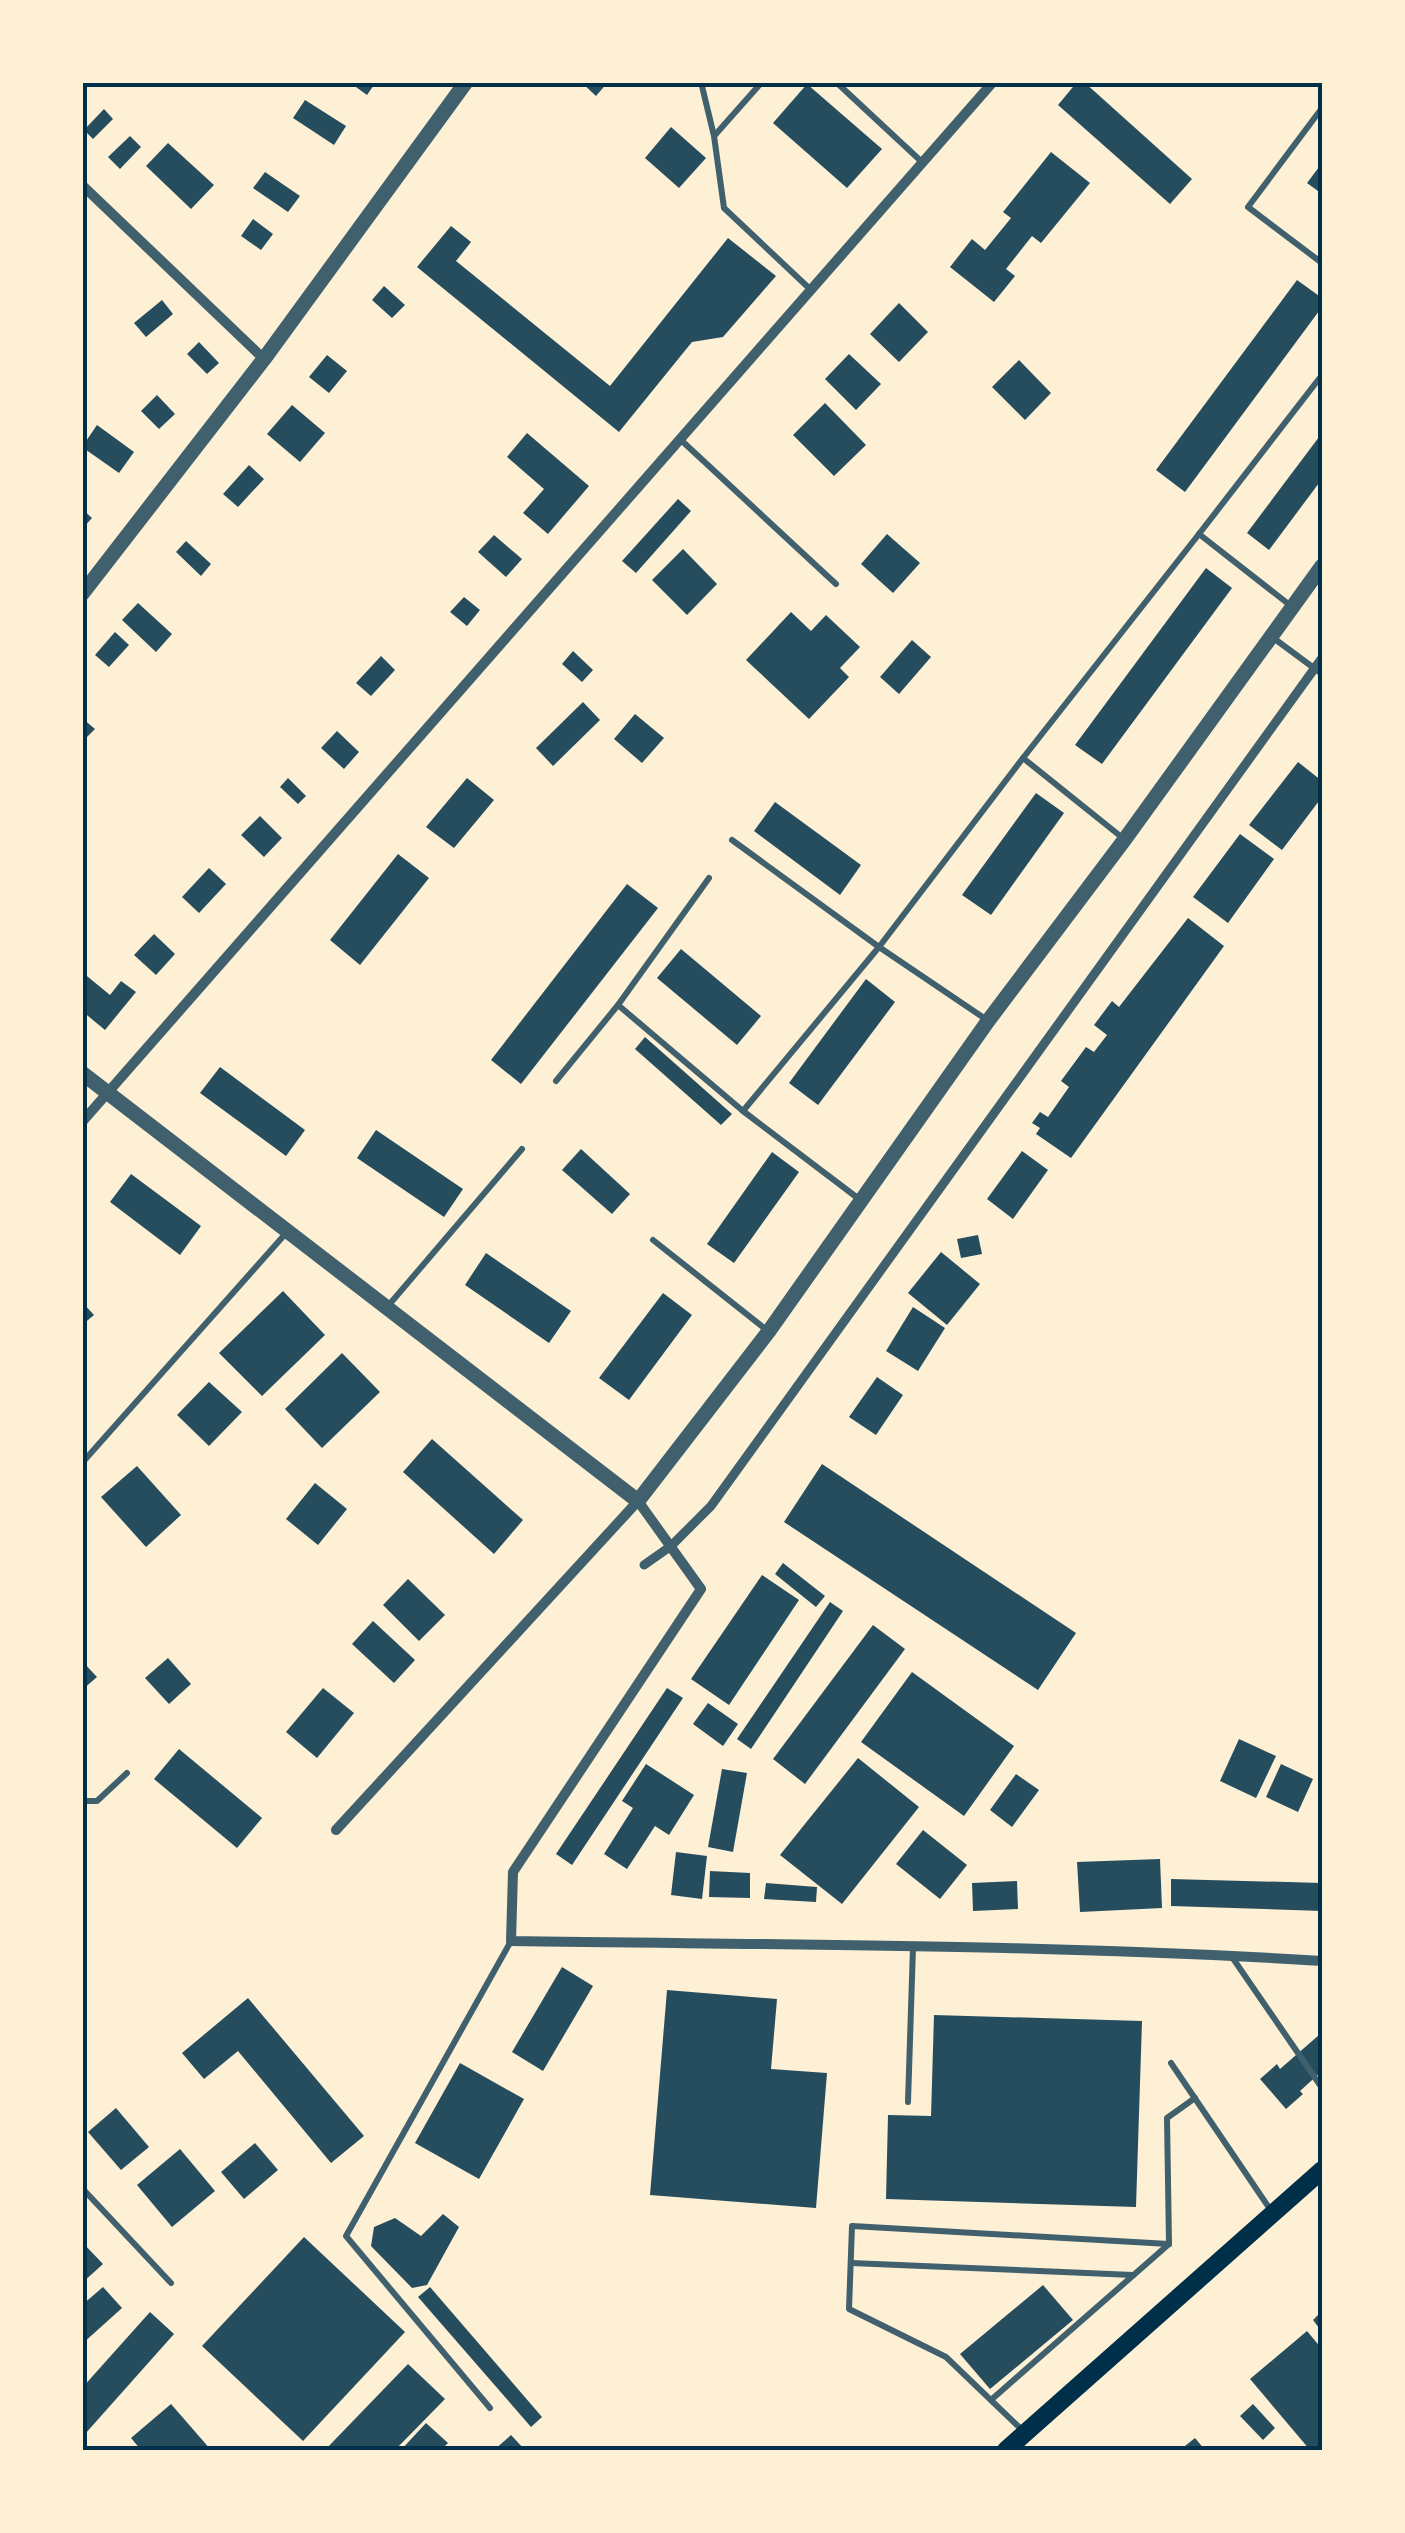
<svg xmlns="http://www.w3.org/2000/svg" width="1405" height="2533" viewBox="0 0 1405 2533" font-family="Barlow,sans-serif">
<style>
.building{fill:#264d5e}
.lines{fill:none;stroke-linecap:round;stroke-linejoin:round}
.service{stroke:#3f606c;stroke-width:6}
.pedestrian{stroke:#3f606c;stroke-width:9}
.minor{stroke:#3f606c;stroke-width:10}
.tertiary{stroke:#3f606c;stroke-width:15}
.secondary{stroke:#003049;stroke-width:18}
.neatline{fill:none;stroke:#003049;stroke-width:4}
</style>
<rect width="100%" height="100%" fill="#fdf0d5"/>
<g class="building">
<polygon points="349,82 376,82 367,95"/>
<polygon points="581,82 608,82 596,96"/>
<polygon points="1077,82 1084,82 1192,179 1170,204 1058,105"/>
<polygon points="807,84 882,149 847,188 773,123"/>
<polygon points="305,100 346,126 334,145 293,118"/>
<polygon points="104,109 113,119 93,139 84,130"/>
<polygon points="671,127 706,158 679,188 645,158"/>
<polygon points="130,136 141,147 120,169 108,157"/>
<polygon points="168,143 214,185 191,209 146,166"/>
<polygon points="1051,152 1090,183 1041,243 1032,236 1006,269 1015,276 994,302 950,267 972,239 985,250 1011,218 1003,212"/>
<polygon points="1322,163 1322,194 1307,183"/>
<polygon points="265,172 300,196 288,212 253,188"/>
<polygon points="253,219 273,234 261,250 241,236"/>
<polygon points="451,226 471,242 456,261 610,386 728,238 776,276 723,337 692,342 619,432 417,267"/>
<polygon points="1297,280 1322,298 1322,307 1185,492 1156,470"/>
<polygon points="384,286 405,305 392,318 372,300"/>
<polygon points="162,300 173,314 146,337 134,323"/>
<polygon points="899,303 928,332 899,362 870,334"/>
<polygon points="199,342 219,363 207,374 187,354"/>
<polygon points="849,354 881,384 856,410 825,379"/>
<polygon points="327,355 347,371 329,393 309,377"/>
<polygon points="1019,360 1051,393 1025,420 992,387"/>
<polygon points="157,395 175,414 159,429 141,411"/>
<polygon points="825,403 866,445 834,476 793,435"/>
<polygon points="292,405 325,433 300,462 267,434"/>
<polygon points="97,425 134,452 119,473 82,447"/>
<polygon points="527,433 589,486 548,534 523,513 544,489 507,457"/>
<polygon points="1322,433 1322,479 1269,550 1247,533"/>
<polygon points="249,465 264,479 238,507 223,494"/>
<polygon points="678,499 691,511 636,573 622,561"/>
<polygon points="82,509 92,518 82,529"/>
<polygon points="887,534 920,563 893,593 861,564"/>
<polygon points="494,535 522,559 506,577 478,552"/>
<polygon points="186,541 211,564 201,576 176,552"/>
<polygon points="683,549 717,584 687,615 652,580"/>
<polygon points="1206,568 1232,588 1102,764 1075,745"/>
<polygon points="464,597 480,610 467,626 450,612"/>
<polygon points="138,603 172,634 156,652 122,620"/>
<polygon points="791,612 811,631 826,615 860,647 840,668 849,677 809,719 746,660"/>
<polygon points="115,632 129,645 109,667 95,655"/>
<polygon points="912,640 931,657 899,694 880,677"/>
<polygon points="573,651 593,670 582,682 562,664"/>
<polygon points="381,656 395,670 371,696 356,683"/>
<polygon points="583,702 600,720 553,766 536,748"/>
<polygon points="635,714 664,738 642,763 614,739"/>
<polygon points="82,718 95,729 82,742"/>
<polygon points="337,731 359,752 344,769 321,748"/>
<polygon points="1298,762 1322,781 1322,797 1282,850 1249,825"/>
<polygon points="288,778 306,796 298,804 280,787"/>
<polygon points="467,778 494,800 454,848 426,827"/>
<polygon points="1036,793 1064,813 991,915 962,895"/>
<polygon points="775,802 861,865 840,895 754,831"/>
<polygon points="260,816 282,838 264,857 241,835"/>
<polygon points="1240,834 1274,859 1228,923 1193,897"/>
<polygon points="398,854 429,878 360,965 330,940"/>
<polygon points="209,868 226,884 199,913 182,897"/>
<polygon points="627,884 658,908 521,1084 491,1060"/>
<polygon points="1188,918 1224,946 1071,1158 1036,1134 1040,1128 1032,1123 1040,1112 1048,1117 1069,1087 1061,1081 1086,1047 1094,1052 1107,1035 1094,1025 1112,1001 1119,1007"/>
<polygon points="154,934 175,954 156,975 134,955"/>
<polygon points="681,949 761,1016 737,1045 657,978"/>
<polygon points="82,972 110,995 121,981 136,992 105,1030 82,1011"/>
<polygon points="866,979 895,1002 818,1105 789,1083"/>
<polygon points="645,1037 732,1114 721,1125 635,1049"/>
<polygon points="220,1067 305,1130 286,1156 200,1093"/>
<polygon points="376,1130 463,1189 444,1217 357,1158"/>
<polygon points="581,1149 630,1194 612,1214 562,1170"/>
<polygon points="1022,1151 1048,1170 1013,1219 987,1199"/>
<polygon points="772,1152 799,1172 734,1263 707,1244"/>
<polygon points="131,1174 201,1226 180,1255 110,1202"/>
<polygon points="978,1235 982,1254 961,1258 957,1239"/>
<polygon points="941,1252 980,1284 947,1325 908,1293"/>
<polygon points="486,1253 571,1311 549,1343 465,1285"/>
<polygon points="283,1291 325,1335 262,1396 219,1353"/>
<polygon points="663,1293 692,1315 629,1400 599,1378"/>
<polygon points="82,1302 94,1315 82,1325"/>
<polygon points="913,1307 945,1328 918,1371 886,1351"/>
<polygon points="342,1353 380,1392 322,1448 285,1409"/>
<polygon points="877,1377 903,1395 876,1435 849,1417"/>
<polygon points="209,1382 242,1412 209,1446 177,1415"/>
<polygon points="432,1439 523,1520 494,1554 403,1472"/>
<polygon points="822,1464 1076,1633 1038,1690 784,1522"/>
<polygon points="137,1466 181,1515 146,1547 101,1497"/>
<polygon points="315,1483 347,1509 318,1545 286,1519"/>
<polygon points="783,1563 825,1596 816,1607 775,1574"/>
<polygon points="762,1575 799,1600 729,1705 691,1679"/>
<polygon points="408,1579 445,1615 419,1641 383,1605"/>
<polygon points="830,1602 843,1611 751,1749 737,1739"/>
<polygon points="373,1621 415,1660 394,1683 352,1644"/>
<polygon points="873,1625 905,1649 805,1784 773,1759"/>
<polygon points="168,1658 191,1684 169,1704 145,1678"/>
<polygon points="82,1661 97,1677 82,1690"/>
<polygon points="912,1672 1014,1746 964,1816 861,1742"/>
<polygon points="323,1688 354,1713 317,1758 286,1732"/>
<polygon points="667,1688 683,1698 572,1865 556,1854"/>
<polygon points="708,1703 738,1724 723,1746 693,1724"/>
<polygon points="1239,1739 1276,1756 1256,1798 1220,1781"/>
<polygon points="179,1749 262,1818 237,1848 154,1779"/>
<polygon points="858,1758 919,1807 842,1904 780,1855"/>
<polygon points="646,1764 694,1795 669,1835 655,1826 627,1869 604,1854 633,1808 622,1801"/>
<polygon points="1281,1764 1313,1779 1298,1812 1266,1797"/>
<polygon points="722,1769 747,1773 733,1852 708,1847"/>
<polygon points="1016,1774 1039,1790 1012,1827 990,1810"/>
<polygon points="923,1830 967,1865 940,1899 896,1864"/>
<polygon points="676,1852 707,1856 702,1899 671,1895"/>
<polygon points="1160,1859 1162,1908 1080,1912 1077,1862"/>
<polygon points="710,1871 750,1873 750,1898 709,1897"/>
<polygon points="1171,1879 1322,1883 1322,1911 1171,1906"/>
<polygon points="1017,1881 1018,1909 973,1911 972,1883"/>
<polygon points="766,1883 817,1887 816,1902 764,1899"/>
<polygon points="562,1967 593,1986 543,2071 512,2052"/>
<polygon points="667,1990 777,1999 771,2069 827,2073 816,2208 650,2195"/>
<polygon points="248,1998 364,2136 331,2163 238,2051 204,2079 182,2053"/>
<polygon points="934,2015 1142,2021 1136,2207 886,2199 888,2115 931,2116"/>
<polygon points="1319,2035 1322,2039 1322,2071 1300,2091 1303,2094 1286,2109 1260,2079 1277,2064 1280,2069"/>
<polygon points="460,2063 524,2099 479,2179 415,2143"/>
<polygon points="116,2108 149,2147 121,2170 88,2132"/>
<polygon points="255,2143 278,2170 244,2199 221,2172"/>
<polygon points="180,2149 215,2191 172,2227 137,2185"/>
<polygon points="443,2214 459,2227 427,2285 412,2288 371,2246 374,2227 395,2218 421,2236"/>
<polygon points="304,2237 405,2332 303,2441 202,2346"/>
<polygon points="82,2242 103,2264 82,2283"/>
<polygon points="1043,2285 1073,2320 990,2389 960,2354"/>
<polygon points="103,2287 122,2308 82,2344 82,2305"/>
<polygon points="430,2287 542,2417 531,2427 418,2297"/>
<polygon points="1322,2311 1322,2332 1313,2320"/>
<polygon points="150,2312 174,2334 85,2434 82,2388"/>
<polygon points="1307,2331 1322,2349 1322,2450 1310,2450 1250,2379"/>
<polygon points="408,2364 445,2399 395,2450 325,2450"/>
<polygon points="171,2404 211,2450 141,2450 131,2438"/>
<polygon points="1253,2404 1275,2428 1263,2440 1240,2416"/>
<polygon points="426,2423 448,2443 441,2450 401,2450"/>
<polygon points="511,2435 525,2450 494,2450"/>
<polygon points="1195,2438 1205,2450 1180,2450"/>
</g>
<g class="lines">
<g class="service">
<polyline points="701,82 714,136 724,208 811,290"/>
<polyline points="836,82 923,163"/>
<polyline points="1322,108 1248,207 1322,263"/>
<polyline points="715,135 762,82"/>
<polyline points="682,441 836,584"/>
<polyline points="1199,534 1322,375"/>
<polyline points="1272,637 1322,674"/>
<polyline points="1124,839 1023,758 1199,534 1291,606"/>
<polyline points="732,840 879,947 987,1020"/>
<polyline points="709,878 618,1005 743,1111"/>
<polyline points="556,1081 618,1005"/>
<polyline points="859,1199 743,1111 879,947 1023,758"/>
<polyline points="653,1240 768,1331"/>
<polyline points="388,1306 522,1149"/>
<polyline points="82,1463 287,1232"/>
<polyline points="82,1801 97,1801 127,1773"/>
<polyline points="1232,1957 1322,2088"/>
<polyline points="1171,2063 1272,2212"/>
<polyline points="908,2102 913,1947"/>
<polyline points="82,2188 171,2283"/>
<polyline points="851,2263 1133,2275"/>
<polyline points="991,2400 1169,2244 1167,2118 1195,2098"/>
<polyline points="490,2408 346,2236 511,1941"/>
<polyline points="1022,2430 946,2357 849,2309 852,2226 1169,2244"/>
</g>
<polyline class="pedestrian" points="644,1565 671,1546 711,1506 1322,658"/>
<g class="minor">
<polyline points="82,185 264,359"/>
<polyline points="82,1122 993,82"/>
<path d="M336,1830L638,1501L701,1589L513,1872L511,1941C781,1945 1053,1944 1322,1961"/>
</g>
<g class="tertiary">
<polyline points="82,594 264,359 466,82"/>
<polyline points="82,1073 638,1501 769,1331 988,1021 1125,839 1322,566"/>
</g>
<polyline class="secondary" points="1006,2450 1322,2170"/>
</g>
<rect width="1405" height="2533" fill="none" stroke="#fdf0d5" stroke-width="170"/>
<rect x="85" y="85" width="1235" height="2363" class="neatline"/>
</svg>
